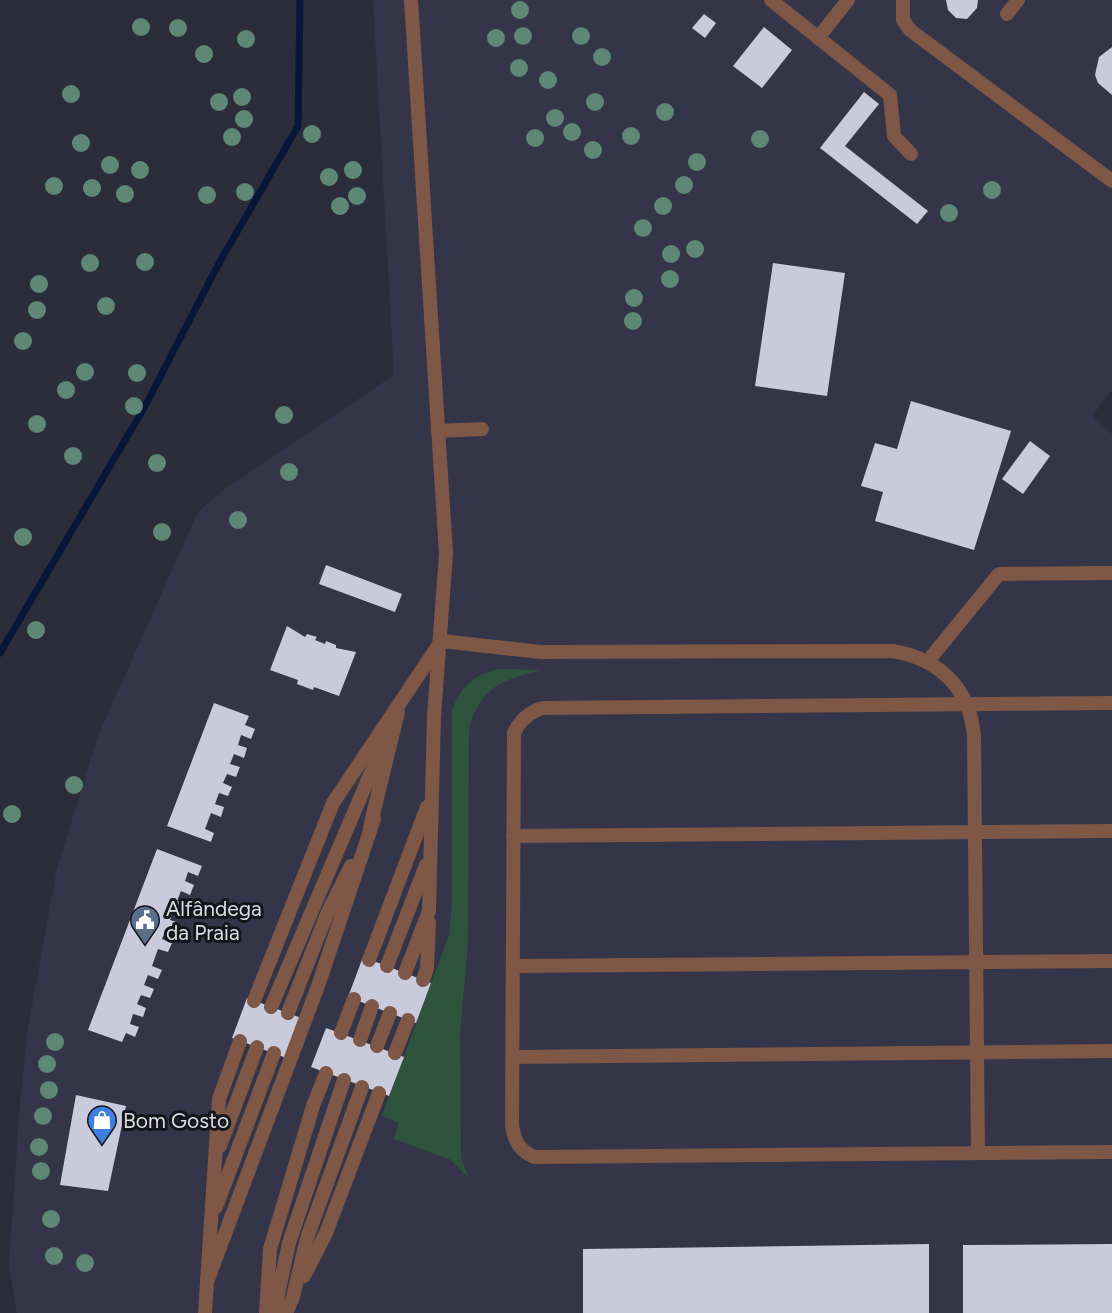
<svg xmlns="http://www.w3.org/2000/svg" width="1112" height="1313" viewBox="0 0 1112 1313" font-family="Figtree,sans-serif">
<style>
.built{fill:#343548}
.green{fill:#2e543e}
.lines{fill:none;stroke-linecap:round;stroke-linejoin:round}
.stream{stroke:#071739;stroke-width:7}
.building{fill:#c9cadb}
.service{stroke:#7e5747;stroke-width:14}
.tree{fill:#5e8875}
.labels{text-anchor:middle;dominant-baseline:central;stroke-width:6;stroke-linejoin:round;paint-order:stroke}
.poi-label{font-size:21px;fill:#dbdce4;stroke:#15161b;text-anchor:start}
</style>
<rect width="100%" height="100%" fill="#2c2d3a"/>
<polygon class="built" points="373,0 1112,0 1112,390 1092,416 1112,434 1112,1313 17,1313 9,1265 20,1102 28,1028 57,868 98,736 198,512 219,493 394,375"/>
<path class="green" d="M499,669L542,670C503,679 478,688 469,731L468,943L460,1034L461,1157L468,1177L451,1160L394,1139L399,1123L382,1116L449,935L452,902V711C460,687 475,674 499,669Z"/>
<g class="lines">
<polyline class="stream" points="0,653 144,408 218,265 298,126 300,0"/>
</g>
<g class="building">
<polygon points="946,0 978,0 977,8 967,19 956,18 948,10"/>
<polygon points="704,14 716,23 705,38 692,28"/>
<polygon points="764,27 792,50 762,88 733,66"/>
<polygon points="1112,47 1112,95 1098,83 1095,75 1099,57"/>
<polygon points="864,92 879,104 845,146 928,211 917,224 820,148"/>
<polygon points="773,263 845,273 827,396 755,386"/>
<polygon points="911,401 1011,431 974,550 875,521 883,492 861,486 875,443 897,449"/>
<polygon points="1030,441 1050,456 1023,494 1002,479"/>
<polygon points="326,565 402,594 395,612 319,584"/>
<polygon points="287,626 305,637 307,634 317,637 315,640 325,644 326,641 336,645 336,648 356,652 339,696 314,687 313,690 297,684 298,680 270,670"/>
<polygon points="214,703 249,716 245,725 255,729 251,739 241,735 238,745 247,748 244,758 234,754 230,764 240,767 236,777 227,774 223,783 232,787 228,796 219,793 215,804 224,807 221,817 211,813 205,829 214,833 211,842 167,826"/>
<polygon points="157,849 202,866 198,876 188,872 185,881 194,885 190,895 181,891 177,901 186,904 183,914 173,910 170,920 179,923 175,933 166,930 162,939 172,943 168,952 158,949 152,966 162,970 158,979 148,975 144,985 154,989 150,998 141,995 137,1004 146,1008 143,1017 133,1014 130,1024 139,1027 135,1037 126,1033 122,1042 88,1030"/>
<polygon points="363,957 431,983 416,1023 348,997"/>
<polygon points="247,998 304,1019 289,1059 232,1038"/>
<polygon points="326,1028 404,1057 389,1096 311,1067"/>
<polygon points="76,1095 126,1106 108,1191 60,1185"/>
<polygon points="929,1244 929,1313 583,1313 583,1249"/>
<polygon points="1112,1244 1112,1313 963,1313 963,1245"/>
</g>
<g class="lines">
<g class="service">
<polyline points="771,0 890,95 894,136 911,154"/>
<polyline points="903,0 903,20 910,30 1112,181"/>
<polyline points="1007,14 1018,0"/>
<polyline points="818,38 848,0"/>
<polyline points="438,431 482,429"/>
<path d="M441,641L541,652L893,651C939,659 970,688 974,736L978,1153"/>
<polyline points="928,661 999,574 1112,573"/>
<path d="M1112,703L543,708C529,712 520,720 514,733L512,1126C515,1142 519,1150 534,1157L1112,1152"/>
<polyline points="370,827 398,712"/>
<polyline points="513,836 1112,831"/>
<polyline points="369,960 427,807"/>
<polyline points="387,966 426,865"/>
<polyline points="513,966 1112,961"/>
<polyline points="405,973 429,911 434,716 446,554 411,0"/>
<polyline points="423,980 427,968 429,923"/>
<polyline points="254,1001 333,803 440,643"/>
<polyline points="271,1007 387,735"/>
<polyline points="288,1013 327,914 351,866"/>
<polyline points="341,1033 354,999"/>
<polyline points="360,1040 372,1006"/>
<polyline points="377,1046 390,1013"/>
<polyline points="395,1053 408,1020"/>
<polyline points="513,1057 1112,1051"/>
<polyline points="220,1146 257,1047"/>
<polyline points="216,1207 274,1053"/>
<polyline points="304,1276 326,1233 379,1093"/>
<polyline points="207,1282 318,986 374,819"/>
<polyline points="205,1313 219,1099 240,1041"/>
<polyline points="266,1313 270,1249 313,1106 326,1073"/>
<polyline points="274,1313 289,1243 344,1080"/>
<polyline points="286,1313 293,1297 307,1238 362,1087"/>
</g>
</g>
<g class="tree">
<circle cx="520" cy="10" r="9"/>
<circle cx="141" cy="27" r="9"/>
<circle cx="178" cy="28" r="9"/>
<circle cx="523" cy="36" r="9"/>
<circle cx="581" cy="36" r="9"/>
<circle cx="496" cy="38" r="9"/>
<circle cx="246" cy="39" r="9"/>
<circle cx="204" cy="54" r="9"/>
<circle cx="602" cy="57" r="9"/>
<circle cx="519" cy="68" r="9"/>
<circle cx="548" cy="80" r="9"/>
<circle cx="71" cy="94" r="9"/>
<circle cx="242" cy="97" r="9"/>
<circle cx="219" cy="102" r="9"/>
<circle cx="595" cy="102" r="9"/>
<circle cx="665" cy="112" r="9"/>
<circle cx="555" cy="118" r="9"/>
<circle cx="244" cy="119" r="9"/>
<circle cx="572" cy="132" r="9"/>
<circle cx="312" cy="134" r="9"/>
<circle cx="631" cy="136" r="9"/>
<circle cx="232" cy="137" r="9"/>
<circle cx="535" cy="138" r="9"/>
<circle cx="760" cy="139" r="9"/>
<circle cx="81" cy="143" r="9"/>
<circle cx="593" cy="150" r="9"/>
<circle cx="697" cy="162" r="9"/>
<circle cx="110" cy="165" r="9"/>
<circle cx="140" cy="170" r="9"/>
<circle cx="353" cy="170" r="9"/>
<circle cx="329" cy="177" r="9"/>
<circle cx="684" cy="185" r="9"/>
<circle cx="54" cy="186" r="9"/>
<circle cx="92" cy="188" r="9"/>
<circle cx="992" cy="190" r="9"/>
<circle cx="245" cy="192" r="9"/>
<circle cx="125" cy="194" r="9"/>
<circle cx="207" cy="195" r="9"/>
<circle cx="357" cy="196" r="9"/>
<circle cx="340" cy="206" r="9"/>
<circle cx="663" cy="206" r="9"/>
<circle cx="949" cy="213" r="9"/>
<circle cx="643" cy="228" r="9"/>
<circle cx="695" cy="249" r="9"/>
<circle cx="671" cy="254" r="9"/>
<circle cx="145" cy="262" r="9"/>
<circle cx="90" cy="263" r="9"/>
<circle cx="670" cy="279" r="9"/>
<circle cx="39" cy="284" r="9"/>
<circle cx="634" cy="298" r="9"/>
<circle cx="106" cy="306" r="9"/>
<circle cx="37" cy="310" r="9"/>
<circle cx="633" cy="321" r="9"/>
<circle cx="23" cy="341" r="9"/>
<circle cx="85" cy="372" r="9"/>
<circle cx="137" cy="373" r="9"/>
<circle cx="66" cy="390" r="9"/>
<circle cx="134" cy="406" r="9"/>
<circle cx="284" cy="415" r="9"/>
<circle cx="37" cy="424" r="9"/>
<circle cx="73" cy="456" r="9"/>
<circle cx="157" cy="463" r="9"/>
<circle cx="289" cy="472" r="9"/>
<circle cx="238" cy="520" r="9"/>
<circle cx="162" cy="532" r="9"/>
<circle cx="23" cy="537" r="9"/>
<circle cx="36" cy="630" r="9"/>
<circle cx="74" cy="785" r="9"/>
<circle cx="12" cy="814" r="9"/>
<circle cx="55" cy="1042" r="9"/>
<circle cx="47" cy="1064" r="9"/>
<circle cx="49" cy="1090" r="9"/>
<circle cx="43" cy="1116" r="9"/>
<circle cx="39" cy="1147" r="9"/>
<circle cx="41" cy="1171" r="9"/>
<circle cx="51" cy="1219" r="9"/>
<circle cx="54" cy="1256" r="9"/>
<circle cx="85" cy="1263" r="9"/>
</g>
<defs>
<g id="civic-pin" transform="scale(1.5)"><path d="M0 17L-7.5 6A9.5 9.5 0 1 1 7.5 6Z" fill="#5c6f8a" stroke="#15161b"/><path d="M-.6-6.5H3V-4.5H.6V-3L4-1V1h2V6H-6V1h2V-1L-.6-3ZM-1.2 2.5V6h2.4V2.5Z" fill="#fff"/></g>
<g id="shop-pin" transform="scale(1.5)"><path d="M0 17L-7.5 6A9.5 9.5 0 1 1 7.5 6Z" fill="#3f7fe0" stroke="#15161b"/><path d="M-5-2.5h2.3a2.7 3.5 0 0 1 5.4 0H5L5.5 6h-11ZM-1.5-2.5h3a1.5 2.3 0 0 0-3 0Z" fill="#fff"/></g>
</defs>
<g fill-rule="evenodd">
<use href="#civic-pin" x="145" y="920"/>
<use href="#shop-pin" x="102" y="1120"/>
</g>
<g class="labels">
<g class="poi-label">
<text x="166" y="908">Alfândega<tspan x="166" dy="24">da Praia</tspan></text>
<text x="123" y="1120">Bom Gosto</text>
</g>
</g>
</svg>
